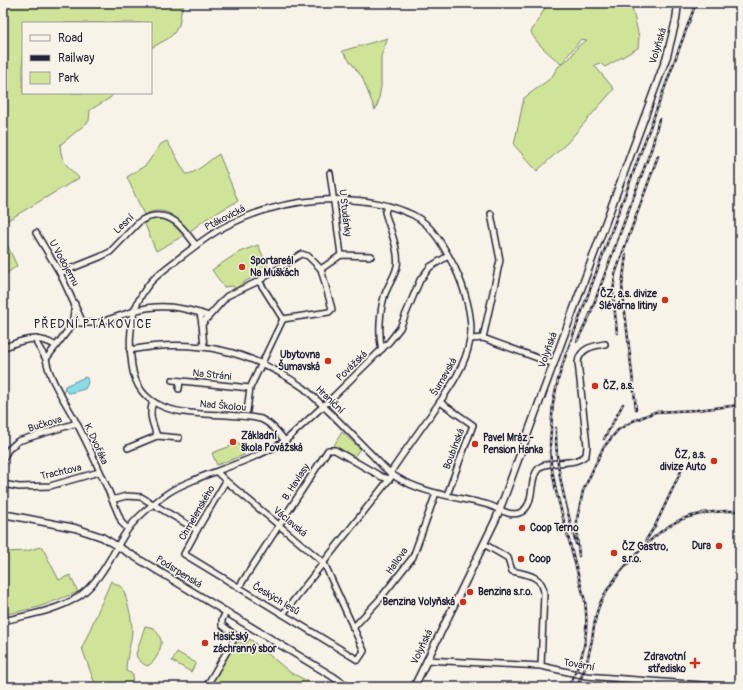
<svg xmlns="http://www.w3.org/2000/svg" width="743" height="690" viewBox="0 0 743 690" font-family="Pangolin,sans-serif">
<style>
.green{fill:#d0e499;stroke:#79836a}
.water{fill:#8adbe4;stroke:#6091a0}
.lines{fill:none;stroke-linecap:round;stroke-linejoin:round}
.minor-casing{stroke:#22223b;stroke-width:8}
.major-casing{stroke:#22223b;stroke-width:9}
.minor{stroke:#f7f3e8;stroke-width:5}
.major{stroke:#f7f3e8;stroke-width:6}
.rail-casing{stroke:#22223b;stroke-width:2.5}
.rail{stroke:#f7f3e8;stroke-width:1;stroke-dasharray:3;stroke-linecap:butt}
.poi-dot{fill:#c8321e;stroke:#f7f3e8;stroke-width:1.5}
.labels{text-anchor:middle;dominant-baseline:central;stroke-width:3;stroke-linejoin:round;paint-order:stroke}
.street-label{font-size:10px;fill:#22223b;stroke:#f7f3e8}
.poi-label{font-size:10px;font-weight:bold;fill:#22223b;stroke:#f7f3e8;text-anchor:start}
.quarter-label{font-size:12px;letter-spacing:1px;fill:#22223b;stroke:#f7f3e8}
</style>
<rect width="100%" height="100%" fill="#f7f3e8"/>
<filter id="ink" filterUnits="userSpaceOnUse"><feTurbulence type="fractalNoise" baseFrequency=".025" numOctaves="2"/><feDisplacementMap in="SourceGraphic" scale="8" xChannelSelector="R" yChannelSelector="G"/><feConvolveMatrix kernelMatrix="1 2 1 2 8 2 1 2 1" color-interpolation-filters="sRGB"/></filter>
<g filter="url(#ink)">
<g class="green">
<path d="M3,3L184,4L181,12L179,25L174,33L169,38L151,48V23H23V93H114L110,98L90,110L89,121L60,145C61,163 68,166 79,178L3,223Z"/>
<path d="M548,3H631L639,37L638,48L605,67L600,63L594,65L614,89L567,143L537,171L514,145L524,98L551,78L558,67L570,58L578,46L587,40L581,39L561,64C551,55 536,44 531,32Z"/>
<polygon points="388,38 381,56 381,87 378,103 375,110 362,77 342,51"/>
<path d="M167,141L186,174C195,175 210,159 219,154L238,201L206,219L189,232C177,217 165,204 144,215L127,177L146,165L161,144Z"/>
<path d="M159,218C171,221 176,227 183,236L156,251L144,222L152,219Z"/>
<polygon points="3,240 5,240 17,266 3,276"/>
<polygon points="258,245 269,269 246,281 235,289 233,286 224,287 212,270 239,252"/>
<polygon points="342,432 360,449 353,458 333,447"/>
<polygon points="239,443 244,455 217,465 212,453"/>
<polygon points="40,547 42,547 59,580 70,575 78,592 39,607 3,615 3,569 4,569 3,587 5,589 6,552 27,551"/>
<path d="M111,581L123,588C127,602 132,616 132,631C131,645 126,657 126,671L133,674L132,683L130,684L129,687H96L82,648Z"/>
<path d="M145,626L154,628C157,632 162,639 161,644C160,652 155,663 147,666C142,663 137,660 136,654Z"/>
<polygon points="250,639 291,673 321,687 210,687 237,640 245,645"/>
<polygon points="177,652 196,663 191,672 172,661"/>
</g>
<polygon class="water" points="85,377 87,378 88,383 85,389 70,393 68,393 64,389 65,386"/>
<g class="lines">
<g class="minor-casing">
<g id="minor">
<polyline points="330,173 341,255"/>
<polyline points="36,233 60,273 83,323"/>
<polyline points="321,269 341,255 371,256"/>
<path d="M60,273L100,257L110,252L139,222C144,218 148,217 154,216C176,214 184,231 196,245"/>
<polyline points="200,313 202,324 204,347"/>
<path d="M209,316C183,307 160,303 134,311C130,332 129,345 132,366C141,429 217,408 261,419C272,424 278,432 285,441"/>
<polyline points="202,324 227,296 259,281 301,254 308,256 321,269 332,309 329,312 283,319 259,281"/>
<polyline points="72,325 75,304"/>
<polyline points="483,338 500,260 491,214"/>
<polyline points="36,339 37,344 46,359"/>
<polyline points="471,339 483,338 554,364"/>
<path d="M3,348C21,340 38,334 56,346"/>
<path d="M382,349C378,335 380,311 384,297C387,286 395,277 397,266C400,252 389,227 385,212L387,207"/>
<path d="M130,350C196,338 250,350 304,388C326,408 347,429 367,450C376,458 385,471 396,477C422,493 456,497 485,504C496,506 508,517 519,513C538,506 526,475 542,466C555,460 575,466 586,455L587,446L578,362C580,348 593,346 605,344"/>
<polyline points="172,380 250,388"/>
<polyline points="179,389 180,381"/>
<path d="M153,402C148,415 153,423 157,436"/>
<polyline points="440,402 473,425 447,495"/>
<polyline points="247,411 250,388 283,319"/>
<polyline points="128,448 157,436 179,438"/>
<polyline points="3,459 8,450 18,441 77,423"/>
<polyline points="217,472 226,481 324,563 364,651 358,660 184,554 197,530 226,481"/>
<polyline points="3,484 19,487 50,486 99,472"/>
<polyline points="112,500 126,496 141,497 197,530"/>
<path d="M128,529L122,523C108,489 94,455 76,422C66,402 50,382 46,359L72,325L77,323H98L134,311C146,281 157,275 182,256C197,245 211,233 228,225C281,198 358,189 413,215C433,225 445,249 455,268C464,287 474,318 470,340C465,369 446,393 430,416C416,435 403,454 390,473"/>
<path d="M484,544L508,558L512,571C526,574 543,576 544,593L541,666"/>
<polyline points="239,587 328,450 335,450 382,477 390,479"/>
<polyline points="283,614 391,477"/>
<path d="M3,621C28,615 56,611 78,597C102,580 112,553 128,529C137,517 156,501 168,493C178,486 190,482 201,477C228,467 261,456 285,441L334,396L389,342L400,328L420,280L430,267L448,256"/>
<polyline points="353,628 379,600 413,557 436,493"/>
<polyline points="427,660 541,666 586,676 728,687 740,686"/>
<polyline points="206,687 236,636 222,625 222,620 226,612"/>
</g>
</g>
<g class="major-casing">
<g id="major">
<polyline points="3,514 75,528 102,537 332,676 348,687"/>
<polyline points="414,687 496,519 504,498 667,56 676,20 678,3"/>
</g>
</g>
<use href="#minor" class="minor"/>
<use href="#major" class="major"/>
<g class="rail-casing">
<g id="rail">
<polyline points="626,255 622,286 636,409"/>
<polyline points="589,317 652,147 659,119"/>
<polyline points="617,333 613,294 615,274 658,156"/>
<polyline points="577,341 591,313"/>
<path d="M556,428C555,468 566,505 576,544"/>
<polyline points="604,439 623,404"/>
<polyline points="702,513 726,511 740,511"/>
<polyline points="646,540 655,526 681,471"/>
<polyline points="579,556 577,537 577,519 583,491 603,448 618,430 633,421 655,412 697,410 740,405"/>
<path d="M592,639C594,627 595,616 599,606C609,580 650,536 674,523C684,517 695,515 706,513"/>
<path d="M567,687C585,661 589,632 585,601L556,491L551,464L550,443L553,403L558,380L565,357L696,3"/>
<polyline points="577,687 586,666 592,640"/>
</g>
</g>
<use href="#rail" class="rail"/>
</g>
</g>
<g class="poi-dot">
<circle cx="242" cy="267" r="4"/>
<circle cx="665" cy="300" r="4"/>
<circle cx="328" cy="361" r="4"/>
<circle cx="595" cy="386" r="4"/>
<circle cx="233" cy="442" r="4"/>
<circle cx="475" cy="444" r="4"/>
<circle cx="714" cy="461" r="4"/>
<circle cx="522" cy="528" r="4"/>
<circle cx="719" cy="546" r="4"/>
<circle cx="614" cy="553" r="4"/>
<circle cx="521" cy="559" r="4"/>
<circle cx="470" cy="592" r="4"/>
<circle cx="463" cy="602" r="4"/>
<circle cx="205" cy="643" r="4"/>
<path d="M693 657h4v4h4v4h-4v4h-4v-4h-4v-4h4z"/>
</g>
<g class="labels">
<g class="street-label">
<text transform="translate(658 46) rotate(-73)">Volyňská</text>
<text transform="translate(345 213) rotate(83)">U Studánky</text>
<text transform="translate(225 218) rotate(-27)">Ptákovická</text>
<text transform="translate(124 224) rotate(-43)">Lesní</text>
<text transform="translate(64 263) rotate(61)">U Vodojemu</text>
<text transform="translate(548 350) rotate(-70)">Volyňská</text>
<text transform="translate(352 366) rotate(-44)">Povážská</text>
<text transform="translate(212 375) rotate(6)">Na Stráni</text>
<text transform="translate(444 377) rotate(-60)">Šumavská</text>
<text transform="translate(330 400) rotate(44)">Hraniční</text>
<text transform="translate(223 406) rotate(5)">Nad Školou</text>
<text transform="translate(45 424) rotate(-17)">Bučkova</text>
<text transform="translate(96 444) rotate(65)">K. Dvořáka</text>
<text transform="translate(454 449) rotate(-69)">Boubínská</text>
<text transform="translate(61 472) rotate(-13)">Trachtova</text>
<text transform="translate(296 482) rotate(-57)">B. Havlasy</text>
<text transform="translate(197 513) rotate(-60)">Chmelenského</text>
<text transform="translate(290 522) rotate(40)">Václavská</text>
<text transform="translate(397 561) rotate(-55)">Hallova</text>
<text transform="translate(179 572) rotate(32)">Podsrpenská</text>
<text transform="translate(276 599) rotate(31)">Českých lesů</text>
<text transform="translate(422 647) rotate(-64)">Volyňská</text>
<text transform="translate(579 665) rotate(10)">Tovární</text>
</g>
<g class="poi-label">
<text x="250" y="261">Sportareál<tspan x="250" dy="12">Na Muškách</tspan></text>
<text x="657" y="294" text-anchor="end">ČZ, a.s. divize<tspan x="657" dy="12">Slévárna litiny</tspan></text>
<text x="320" y="355" text-anchor="end">Ubytovna<tspan x="320" dy="12">Šumavská</tspan></text>
<text x="603" y="386">ČZ, a.s.</text>
<text x="241" y="436">Základní<tspan x="241" dy="12">škola Povážská</tspan></text>
<text x="483" y="438">Pavel Mráz -<tspan x="483" dy="12">Pension Hanka</tspan></text>
<text x="706" y="455" text-anchor="end">ČZ, a.s.<tspan x="706" dy="12">divize Auto</tspan></text>
<text x="530" y="528">Coop Terno</text>
<text x="711" y="546" text-anchor="end">Dura</text>
<text x="622" y="547">ČZ Gastro,<tspan x="622" dy="12">s.r.o.</tspan></text>
<text x="529" y="559">Coop</text>
<text x="478" y="592">Benzina s.r.o.</text>
<text x="455" y="602" text-anchor="end">Benzina Volyňská</text>
<text x="213" y="637">Hasičský<tspan x="213" dy="12">záchranný sbor</tspan></text>
<text x="686" y="657" text-anchor="end">Zdravotní<tspan x="686" dy="12">středisko</tspan></text>
</g>
<g class="quarter-label">
<text x="93" y="324">PŘEDNÍ PTÁKOVICE</text>
</g>
</g>
<rect width="743" height="690" fill="none" stroke="#f7f3e8" stroke-width="16"/>
<rect x="8" y="8" width="727" height="674" fill="none" stroke="#22223b" stroke-width="1.5" filter="url(#ink)"/>
<rect x="22" y="22" width="130" height="72" fill="#f7f3e8" stroke="#a29fa3"/>
<rect x="30" y="35" width="20" height="6" fill="#f7f3e8" stroke="#a29fa3"/>
<text x="58" y="42" font-size="12" fill="#22223b">Road</text>
<rect x="30" y="55" width="20" height="6" fill="#22223b" stroke="#a29fa3"/>
<text x="58" y="62" font-size="12" fill="#22223b">Railway</text>
<rect x="30" y="72" width="20" height="12" fill="#d0e499" stroke="#a29fa3"/>
<text x="58" y="82" font-size="12" fill="#22223b">Park</text>
</svg>
